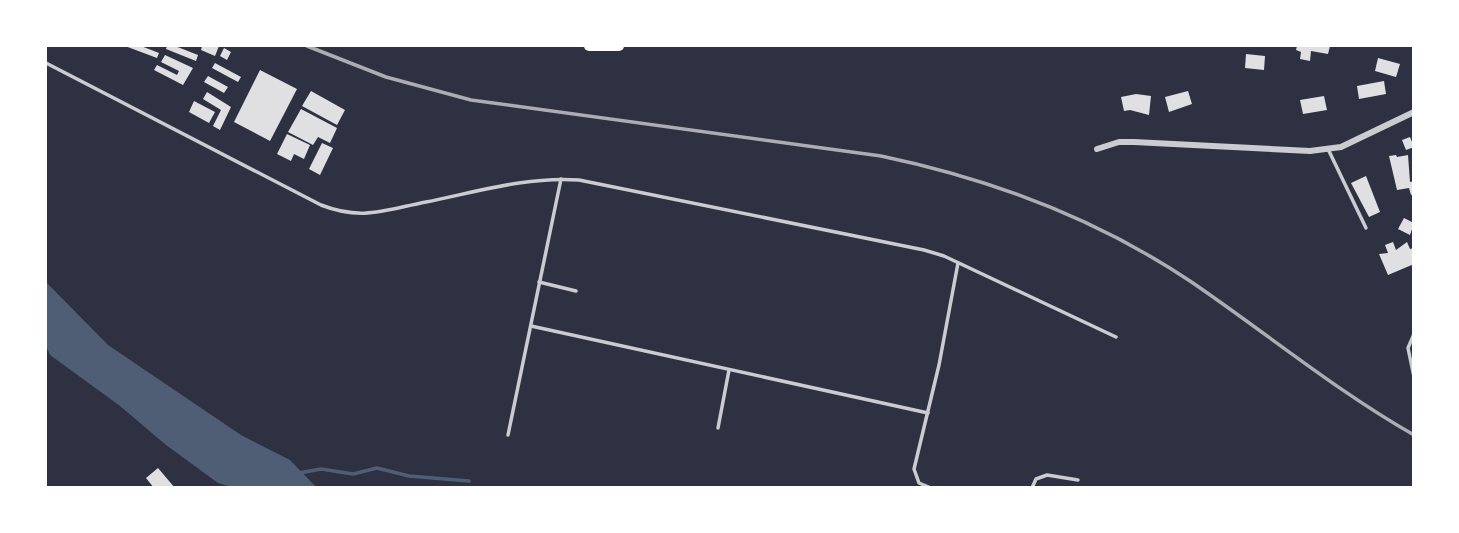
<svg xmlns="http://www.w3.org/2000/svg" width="1459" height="533" viewBox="0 0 1459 533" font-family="Figtree,sans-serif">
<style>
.water{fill:#4f5d75}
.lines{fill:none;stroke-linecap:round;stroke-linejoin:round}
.stream{stroke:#4f5d75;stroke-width:3.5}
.building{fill:#e0e0e3}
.service{stroke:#caccd0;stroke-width:3.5}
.minor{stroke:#caccd0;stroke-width:6}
.motorway{stroke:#fff;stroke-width:10}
.rail{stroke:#abadb3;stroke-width:3.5}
</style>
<rect width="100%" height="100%" fill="#2d3142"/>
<polygon class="water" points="46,282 108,345 241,435 290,460 316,487 234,488 218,483 166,445 120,406 50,355 46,346"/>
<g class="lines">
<polyline class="stream" points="299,473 321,469 353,474 377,468 409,476 469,481"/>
</g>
<g class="building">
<polygon points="125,46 141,46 159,53 157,58"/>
<polygon points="167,46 175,46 198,55 196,61 166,49"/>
<polygon points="202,46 219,46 215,56 201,50"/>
<polygon points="1297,46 1330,46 1328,54 1311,51 1310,61 1300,59 1301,52 1296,50"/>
<polygon points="224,48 231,52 227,60 220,56"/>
<polygon points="1246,54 1265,56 1264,70 1245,68"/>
<polygon points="165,55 193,68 183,85 154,70 157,65 177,75 179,71 161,62"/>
<polygon points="1378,58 1400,64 1396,77 1375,71"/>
<polygon points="215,63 241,77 238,82 212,68"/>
<polygon points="260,70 297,89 270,141 234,122"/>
<polygon points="208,76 228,87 224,93 204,82"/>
<polygon points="1384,81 1386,94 1359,99 1357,86"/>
<polygon points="311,91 345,110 337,125 302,106"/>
<polygon points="1188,91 1192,104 1169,112 1165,97"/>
<polygon points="207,92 231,107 220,130 213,126 221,110 203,99"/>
<polygon points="1136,94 1151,96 1149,115 1130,110 1124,111 1121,97"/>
<polygon points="1324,96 1327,110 1303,114 1300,100"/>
<polygon points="194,101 215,112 209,123 189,112"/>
<polygon points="301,109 337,128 330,143 318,137 313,145 288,132"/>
<polygon points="287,134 310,145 304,159 294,154 291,161 277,154"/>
<polygon points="1410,137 1414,147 1406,150 1402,140"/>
<polygon points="322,143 333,148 320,175 309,169"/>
<polygon points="1396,155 1397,157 1408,155 1410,182 1414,181 1414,194 1411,195 1409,188 1397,190 1389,156"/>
<polygon points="1366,176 1380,212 1369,217 1351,183"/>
<polygon points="1404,218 1414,223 1410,235 1398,229"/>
<polygon points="1393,242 1396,250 1407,242 1410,249 1414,248 1414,264 1388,275 1379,254 1388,253 1385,245"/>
<polygon points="158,468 175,488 154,488 146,478"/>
</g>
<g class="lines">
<g class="service">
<path d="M46,63L321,205C362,221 385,210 426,202C476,192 528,176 579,180L924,250L944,256L1116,337"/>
<polyline points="1328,149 1366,228"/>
<polyline points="539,282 576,291"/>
<polyline points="531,326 928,413"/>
<polyline points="1414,334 1408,348 1414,377"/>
<polyline points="718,428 729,370"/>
<polyline points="508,435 561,179"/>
<polyline points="931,488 919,483 914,469 939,365 958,263"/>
<polyline points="1032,488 1036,479 1047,475 1078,480"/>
</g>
<polyline class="minor" points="1097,149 1119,142 1134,142 1310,151 1341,147 1414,112"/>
<polyline class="motorway" points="589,46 619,46"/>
<path class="rail" d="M307,46L386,77L471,100L881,156C991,179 1097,219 1190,281C1265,332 1335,390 1414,435"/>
</g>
<rect width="1459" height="533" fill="none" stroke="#ffffff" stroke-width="94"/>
</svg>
